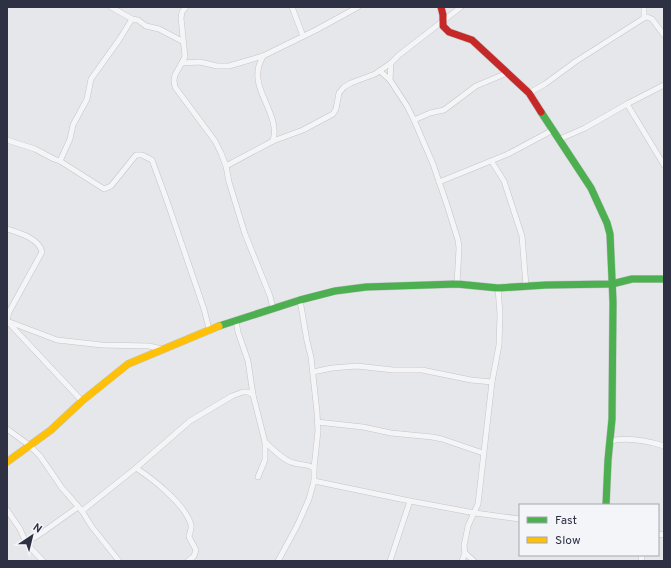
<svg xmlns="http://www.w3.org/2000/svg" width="671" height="568" viewBox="0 0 671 568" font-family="Overpass,sans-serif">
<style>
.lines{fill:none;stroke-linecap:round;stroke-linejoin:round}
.street-casing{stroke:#c4c5c8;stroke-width:6}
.fast-casing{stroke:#c4c5c8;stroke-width:8}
.slow-casing{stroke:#c4c5c8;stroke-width:8}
.jam-casing{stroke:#c4c5c8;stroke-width:8}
.street{stroke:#f5f5f7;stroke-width:5}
.fast{stroke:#4caf50;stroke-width:7}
.slow{stroke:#ffc107;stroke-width:7}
.jam{stroke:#c62828;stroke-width:7}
</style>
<rect width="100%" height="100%" fill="#e6e7ea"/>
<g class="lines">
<g class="street-casing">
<g id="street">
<polyline points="111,7 132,19 138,20 146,26 159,29 182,41"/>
<polyline points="186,7 182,12 181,18 185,57 175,75 174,80 175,87 215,141 221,153 226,166 229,182 245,234 270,296 273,308"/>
<polyline points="292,7 303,36"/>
<polyline points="644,18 644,7"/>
<path d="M263,56C261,61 258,66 258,71C255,94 280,116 273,141"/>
<polyline points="182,63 200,62 217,66 229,66 263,56 316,30 358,7"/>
<polyline points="380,71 390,80"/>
<polyline points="529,93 545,84 575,62 644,18 647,17 652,19 664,35"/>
<polyline points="627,104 664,165"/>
<polyline points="414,120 430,113 444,110 476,86 507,73"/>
<polyline points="560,139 585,128 627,104 664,85"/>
<polyline points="7,140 35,149 54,159 60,161 104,189 111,186 136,155 142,155 152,160 167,201 204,309 209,329"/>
<polyline points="60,161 70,139 73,125 87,99 91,79 119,40 132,19"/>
<polyline points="492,162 504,181 522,236 526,286"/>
<polyline points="226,166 273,141 303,130 333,114 336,109 339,93 344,87 351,83 375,74 391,63"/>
<polyline points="439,182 508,154 553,130"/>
<path d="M7,229C19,233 39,238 42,252L9,312L7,319"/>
<polyline points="457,284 459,248 458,240 447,205 433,164 414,120 407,106 390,80 391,63 399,55 461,7"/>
<polyline points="7,321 57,340 102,345 149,346 162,349"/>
<polyline points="236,321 238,332 248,361 253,395 265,442 265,460 258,477"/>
<polyline points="8,322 82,401"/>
<polyline points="313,372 332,368 357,366 393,370 422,370 471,380 492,382"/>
<polyline points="317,422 363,427 391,433 432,437 442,439 483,453"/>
<polyline points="7,429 29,445 40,456 62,488 82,511 92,527 119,561"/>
<path d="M610,441C627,437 648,441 664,446"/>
<path d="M265,442C273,449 284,461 294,463C301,465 307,464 314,468"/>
<path d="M136,468C153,479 186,505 191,525C192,530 189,533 189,537L196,550L194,556L188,561"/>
<polyline points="314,481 410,501 475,513 520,519"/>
<polyline points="7,510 20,529 26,543 43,532 78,507"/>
<polyline points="82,511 136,468 190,421 232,396 243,392 248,392 253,395"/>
<polyline points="658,534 664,535"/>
<polyline points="26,543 43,561"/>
<polyline points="278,561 297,526 309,499 314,481 314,468 318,431 317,412 311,357 307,341 300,300"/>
<polyline points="390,561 410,501"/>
<polyline points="462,561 465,553"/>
<polyline points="474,561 465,553 464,546 468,526 478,504 492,382 499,345 500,314 498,288"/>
<polyline points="641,561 642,555"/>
</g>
</g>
<g class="fast-casing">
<g id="fast">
<polyline points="541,112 591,188 607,223 610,234 613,302 612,419 608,460 606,505"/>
<polyline points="219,326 300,300 335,291 366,287 457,284 498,288 546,285 612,284 632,279 664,279"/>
</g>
</g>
<g class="slow-casing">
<polyline id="slow" points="7,462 51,430 82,401 128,364 219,326"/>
</g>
<g class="jam-casing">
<polyline id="jam" points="441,7 443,15 443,26 449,32 472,40 529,93 541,112"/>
</g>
<use href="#street" class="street"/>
<use href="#fast" class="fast"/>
<use href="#slow" class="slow"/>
<use href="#jam" class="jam"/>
</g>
<rect width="671" height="568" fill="none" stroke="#2d3143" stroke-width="16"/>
<rect x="519" y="504" width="140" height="52" fill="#f4f5f9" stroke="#a4a7b0"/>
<rect x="527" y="517" width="20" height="6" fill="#4caf50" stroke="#a4a7b0"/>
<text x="555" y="524" font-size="12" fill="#2d3143">Fast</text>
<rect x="527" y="537" width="20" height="6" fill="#ffc107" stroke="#a4a7b0"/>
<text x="555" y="544" font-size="12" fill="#2d3143">Slow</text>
<g transform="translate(32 536) rotate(35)" stroke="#f4f5f9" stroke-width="3" paint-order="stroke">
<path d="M0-3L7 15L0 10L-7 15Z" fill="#2d3143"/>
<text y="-6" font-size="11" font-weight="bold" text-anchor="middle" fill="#2d3143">N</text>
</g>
</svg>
